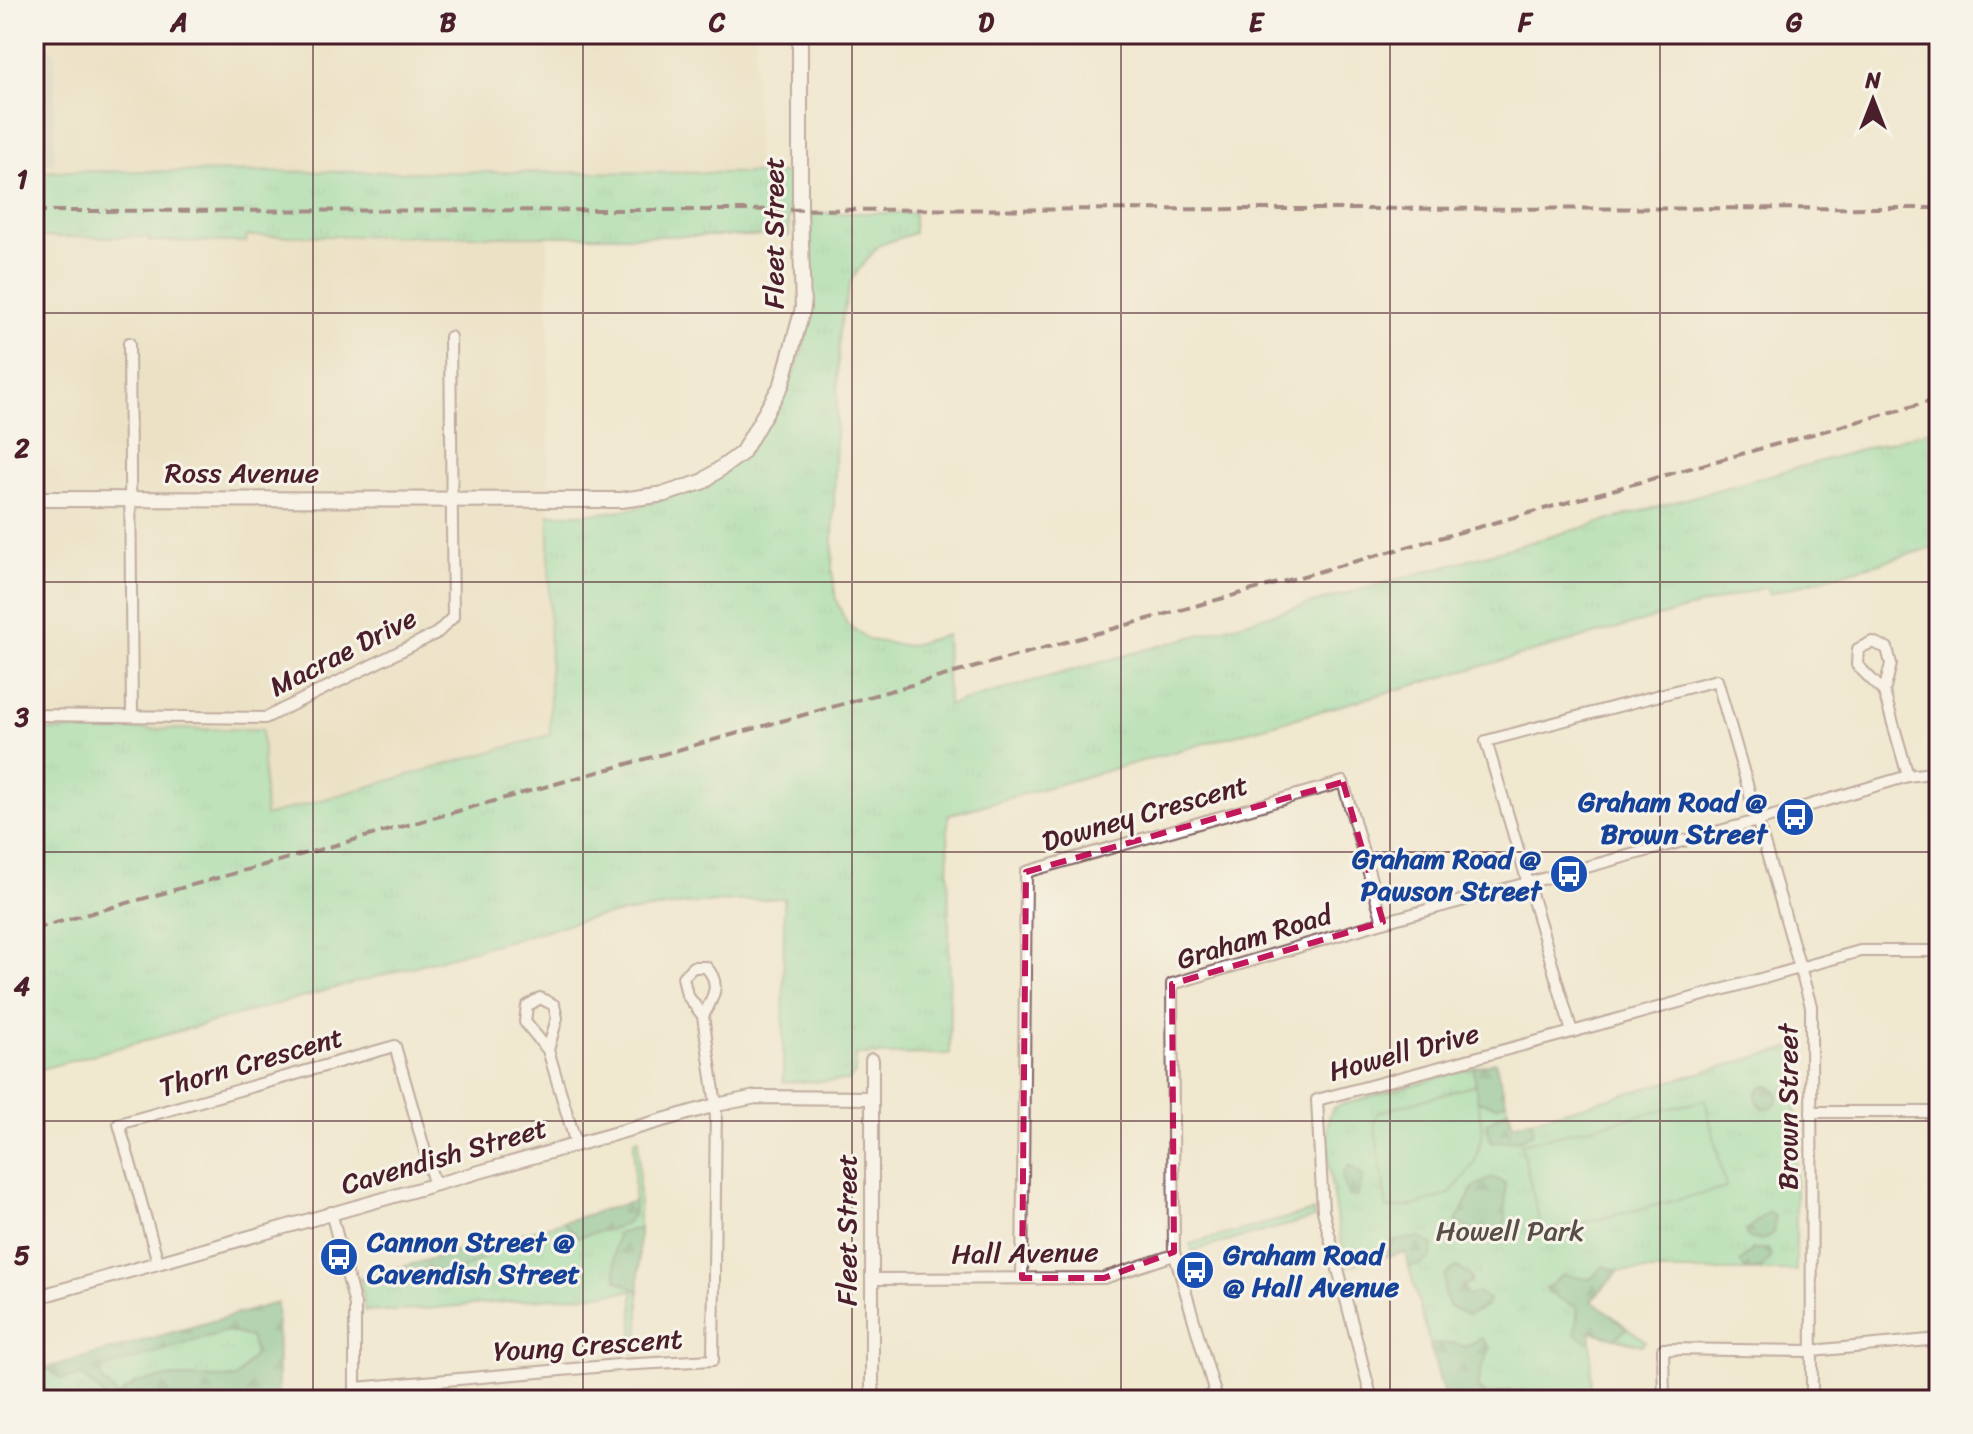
<svg xmlns="http://www.w3.org/2000/svg" width="1973" height="1434" viewBox="0 0 1973 1434" font-family="Sriracha,sans-serif">
<style>
.built{fill:#e5dbba}
.industrial{fill:#c7c5b8}
.grass{fill:url(#grass-tufts);stroke:#677e66;stroke-width:2}
.forest{fill:url(#forest-firs);stroke:#5a6e5a;stroke-width:2;fill-rule:evenodd}
.pitch{fill:#84dca2;stroke:#677e66;stroke-width:2}
.lines{fill:none;stroke-linecap:round;stroke-linejoin:round}
.minor-casing{stroke:#846565;stroke-width:14}
.tertiary-casing{stroke:#846565;stroke-width:16}
.secondary-casing{stroke:#846565;stroke-width:18}
.minor{stroke:#fff;stroke-width:10}
.tertiary{stroke:#fff;stroke-width:12}
.secondary{stroke:#fff;stroke-width:14}
.rail{stroke:#4a1f2b;stroke-width:4;stroke-dasharray:12 6;stroke-linecap:butt}
.marked{fill:none;stroke:#c2185b;stroke-width:6;stroke-dasharray:16 10;stroke-linejoin:round}
.grid{fill:none;stroke:#4a1f2b;stroke-width:2;stroke-opacity:0.55}
.labels{text-anchor:middle;dominant-baseline:central;stroke-width:6;stroke-linejoin:round;paint-order:stroke}
.street-label{font-size:28px;fill:#4a1f2b;stroke:#f7f3e8}
.transit-label{font-size:28px;font-weight:bold;fill:#164399;stroke:#f7f3e8;text-anchor:end}
.park-label{font-size:28px;fill:#584e49;stroke:#f7f3e8}
.neatline{fill:none;stroke:#4a1f2b;stroke-width:3}
.grid-label{font-size:26px;text-anchor:middle;font-weight:bold;fill:#4a1f2b}
</style>
<defs>
<pattern id="grass-tufts" width="24" height="20" patternUnits="userSpaceOnUse" patternTransform="scale(2)"><rect width="24" height="20" fill="#84dca2"/><path d="M3 7l-1-3M5 7V3M7 7l1-3M15 17l-1-3M17 17v-4M19 17l1-3" fill="none" stroke="#74bc8c"/></pattern>
<pattern id="forest-firs" width="22" height="20" patternUnits="userSpaceOnUse" patternTransform="scale(2)"><rect width="22" height="20" fill="#6bbc88"/><path d="M5 1l3.5 6h-7zM16 11l3.5 6h-7z" fill="#5a986f"/></pattern>
</defs>
<rect width="100%" height="100%" fill="#f7f3e8"/>
<filter id="ink" filterUnits="userSpaceOnUse"><feTurbulence type="fractalNoise" baseFrequency=".0125" numOctaves="2"/><feDisplacementMap in="SourceGraphic" scale="16" xChannelSelector="R" yChannelSelector="G"/><feConvolveMatrix kernelMatrix="1 2 1 2 8 2 1 2 1" color-interpolation-filters="sRGB"/></filter>
<filter id="wash" filterUnits="userSpaceOnUse"><feTurbulence type="fractalNoise" baseFrequency=".006" numOctaves="4" result="noise"/><feDisplacementMap in="SourceGraphic" scale="32" xChannelSelector="R" yChannelSelector="G"/><feGaussianBlur stdDeviation="1.8" result="paint"/><feColorMatrix in="noise" values="0 0 0 0 0 0 0 0 0 0 0 0 0 0 0 0 0 1.4 0 .05"/><feComposite in="paint" operator="in"/></filter>
<g filter="url(#wash)">
<rect width="100%" height="100%" fill="#f1e8d0"/>
<g class="built">
<polygon points="34,34 755,34 757,173 34,171"/>
<polygon points="246,236 548,236 550,735 264,816 262,729 34,730 34,237 149,237 150,241 245,242"/>
</g>
<polygon class="industrial" points="34,34 55,52 55,164 34,164"/>
<g class="grass">
<polygon points="34,171 789,173 789,236 247,236 246,242 149,241 149,237 34,237"/>
<path d="M811,213H914V233L879,245L851,280L839,331L832,571L836,600L847,624L869,640L908,646L946,635L948,705L1939,428V546L1769,594L1766,587L948,815L950,1054L856,1055L855,1073L848,1081L783,1082L784,898L685,904L590,918L34,1071V730L262,729L265,816L550,735L549,514C582,514 614,514 646,505C728,483 796,408 808,323C813,287 811,249 811,213Z"/>
<path d="M1796,1046V1271H1619L1591,1300L1645,1341L1642,1345L1591,1332V1400H1445L1405,1252L1347,1266C1340,1239 1316,1126 1334,1107L1495,1062L1513,1125Z"/>
<polygon points="639,1139 639,1354 633,1354 633,1291 401,1311 365,1311 360,1279 634,1202 634,1140"/>
<polygon points="1313,1211 1314,1218 1192,1251 1190,1244"/>
<polygon points="277,1303 278,1398 34,1400 34,1325 46,1368"/>
</g>
<g class="forest">
<polygon points="1495,1062 1506,1102 1496,1106 1478,1101 1473,1068"/>
<circle cx="1767" cy="1097" r="11"/>
<polygon points="1508,1109 1512,1125 1529,1120 1533,1123 1533,1133 1521,1139 1492,1143 1486,1124"/>
<polygon points="1349,1165 1363,1176 1357,1197 1348,1196 1342,1176"/>
<polygon points="1492,1177 1505,1183 1506,1221 1495,1239 1486,1238 1456,1222 1473,1188"/>
<polygon points="634,1201 633,1215 624,1225 578,1237 563,1222"/>
<polygon points="1768,1212 1775,1217 1773,1233 1762,1240 1748,1238 1745,1231"/>
<polygon points="639,1228 639,1291 617,1280 614,1257 617,1234"/>
<polygon points="1419,1237 1433,1245 1431,1257 1420,1265 1409,1266 1405,1252 1384,1257 1394,1241"/>
<polygon points="487,1243 488,1256 451,1275 426,1268 371,1284 360,1279"/>
<polygon points="1753,1249 1768,1249 1771,1256 1762,1268 1745,1269 1740,1262"/>
<polygon points="1603,1266 1619,1271 1591,1300 1628,1328 1615,1338 1591,1331 1591,1343 1575,1334 1578,1308 1549,1293 1546,1289 1562,1275 1591,1279"/>
<polygon points="1456,1267 1461,1269 1471,1277 1471,1282 1464,1285 1465,1292 1470,1296 1477,1292 1489,1299 1487,1306 1468,1315 1450,1307 1444,1294 1445,1275"/>
<path d="M277,1303L278,1398L106,1400L101,1393L82,1376L61,1379L46,1368ZM227,1331L250,1337L255,1354L236,1378L167,1377L136,1383L118,1396L103,1381L101,1369Z"/>
<polygon points="1482,1338 1490,1348 1482,1368 1477,1388 1488,1396 1508,1390 1519,1395 1517,1400 1445,1400 1430,1345 1454,1343 1465,1347"/>
</g>
<g class="pitch">
<polygon points="1475,1085 1483,1131 1474,1164 1450,1194 1418,1205 1387,1209 1374,1120 1379,1112"/>
<polygon points="1705,1100 1726,1188 1542,1233 1521,1144"/>
</g>
</g>
<g filter="url(#ink)">
<g class="lines">
<g class="minor-casing">
<g id="minor">
<polyline points="129,343 132,716"/>
<polyline points="1884,692 1891,664 1887,648 1872,642 1858,649 1857,665 1884,692 1908,776"/>
<polyline points="34,715 265,718 437,633 453,617 450,337"/>
<polyline points="1572,1032 1486,741 1717,680 1811,1006 1812,1400"/>
<polyline points="548,1050 557,1018 554,1005 540,998 527,1006 525,1022 548,1050 576,1144"/>
<polyline points="1811,1112 1939,1112"/>
<polyline points="331,1212 355,1305 355,1400"/>
<polyline points="158,1262 119,1124 395,1046 434,1183"/>
<polyline points="1022,1278 1026,872 1343,782 1383,922"/>
<polyline points="873,1279 1104,1278 1174,1255"/>
<path d="M355,1388L618,1365L713,1360L716,1105L703,1016L687,995L683,977L693,967H706C722,984 713,998 703,1016"/>
<polyline points="1198,1400 1215,1394"/>
<polyline points="1217,1400 1174,1252 1172,984 1383,922 1757,821 1908,776 1939,772"/>
<polyline points="1372,1400 1323,1211 1317,1100 1572,1032 1860,951 1939,951"/>
<polyline points="1664,1400 1663,1349 1812,1351 1939,1339"/>
</g>
</g>
<g class="tertiary-casing">
<g id="tertiary">
<polyline points="872,1060 872,1400"/>
<polyline points="34,1298 716,1105 756,1097 872,1098"/>
</g>
</g>
<g class="secondary-casing">
<polyline id="secondary" points="34,499 621,500 665,494 702,482 742,453 782,384 803,308 800,210 800,34"/>
</g>
<use href="#minor" class="minor"/>
<use href="#tertiary" class="tertiary"/>
<use href="#secondary" class="secondary"/>
<g class="rail">
<polyline points="34,211 1939,208"/>
<polyline points="34,929 1939,399"/>
</g>
</g>
</g>
<path d="M0 0H1973V1434H0ZM1343,782L1383,922L1172,984L1174,1252L1104,1278H1022L1026,872Z" fill="#f1e8d0" fill-opacity=".55" fill-rule="evenodd"/>
<path class="marked" d="M1343,782L1383,922L1172,984L1174,1252L1104,1278H1022L1026,872Z"/>
<path class="grid" d="M313,34V1400M583,34V1400M852,34V1400M1121,34V1400M1390,34V1400M1660,34V1400M34,313H1939M34,582H1939M34,852H1939M34,1121H1939"/>
<defs>
<g id="bus-disc" transform="scale(2)"><circle r="9.5" fill="#1a4fb4" stroke="#f7f3e8"/><path d="M-5-6H5V4H4V6H2V4H-2V6H-4V4H-5ZM-3.5-4V0h7V-4ZM-3.5 1.2v1.5H-2V1.2ZM2 1.2v1.5H3.5V1.2Z" fill="#fff"/></g>
</defs>
<g fill-rule="evenodd">
<use href="#bus-disc" x="1795" y="817"/>
<use href="#bus-disc" x="1569" y="874"/>
<use href="#bus-disc" x="339" y="1257"/>
<use href="#bus-disc" x="1195" y="1270"/>
</g>
<g class="labels">
<g class="street-label">
<text transform="translate(773 233) rotate(-90)">Fleet Street</text>
<text x="242" y="472">Ross Avenue</text>
<text transform="translate(343 652) rotate(-27)">Macrae Drive</text>
<text transform="translate(1145 813) rotate(-16)">Downey Crescent</text>
<text transform="translate(1254 937) rotate(-17)">Graham Road</text>
<text transform="translate(1404 1052) rotate(-15)">Howell Drive</text>
<text transform="translate(251 1062) rotate(-16)">Thorn Crescent</text>
<text transform="translate(1787 1107) rotate(-90)">Brown Street</text>
<text transform="translate(444 1156) rotate(-16)">Cavendish Street</text>
<text transform="translate(846 1230) rotate(-90)">Fleet Street</text>
<text transform="translate(1025 1253) rotate(-1)">Hall Avenue</text>
<text transform="translate(588 1345) rotate(-4)">Young Crescent</text>
</g>
<g class="transit-label">
<text x="1767" y="801">Graham Road @<tspan x="1767" dy="32">Brown Street</tspan></text>
<text x="1541" y="858">Graham Road @<tspan x="1541" dy="32">Pawson Street</tspan></text>
<text x="367" y="1241" text-anchor="start">Cannon Street @<tspan x="367" dy="32">Cavendish Street</tspan></text>
<text x="1223" y="1254" text-anchor="start">Graham Road<tspan x="1223" dy="32">@ Hall Avenue</tspan></text>
</g>
<g class="park-label">
<text x="1510" y="1230">Howell Park</text>
</g>
</g>
<rect width="1973" height="1434" fill="none" stroke="#f7f3e8" stroke-width="88"/>
<g transform="translate(1873 100)" stroke="#f7f3e8" stroke-width="6" paint-order="stroke">
<path d="M0-6L14 30L0 20L-14 30Z" fill="#4a1f2b"/>
<text y="-12" font-size="22" font-weight="bold" text-anchor="middle" fill="#4a1f2b">N</text>
</g>
<rect x="44" y="44" width="1885" height="1346" class="neatline"/>
<g class="grid-label">
<text x="179" y="31">A</text>
<text x="448" y="31">B</text>
<text x="717" y="31">C</text>
<text x="986" y="31">D</text>
<text x="1256" y="31">E</text>
<text x="1525" y="31">F</text>
<text x="1794" y="31">G</text>
<text x="22" y="188">1</text>
<text x="22" y="457">2</text>
<text x="22" y="726">3</text>
<text x="22" y="995">4</text>
<text x="22" y="1264">5</text>
</g>
</svg>
